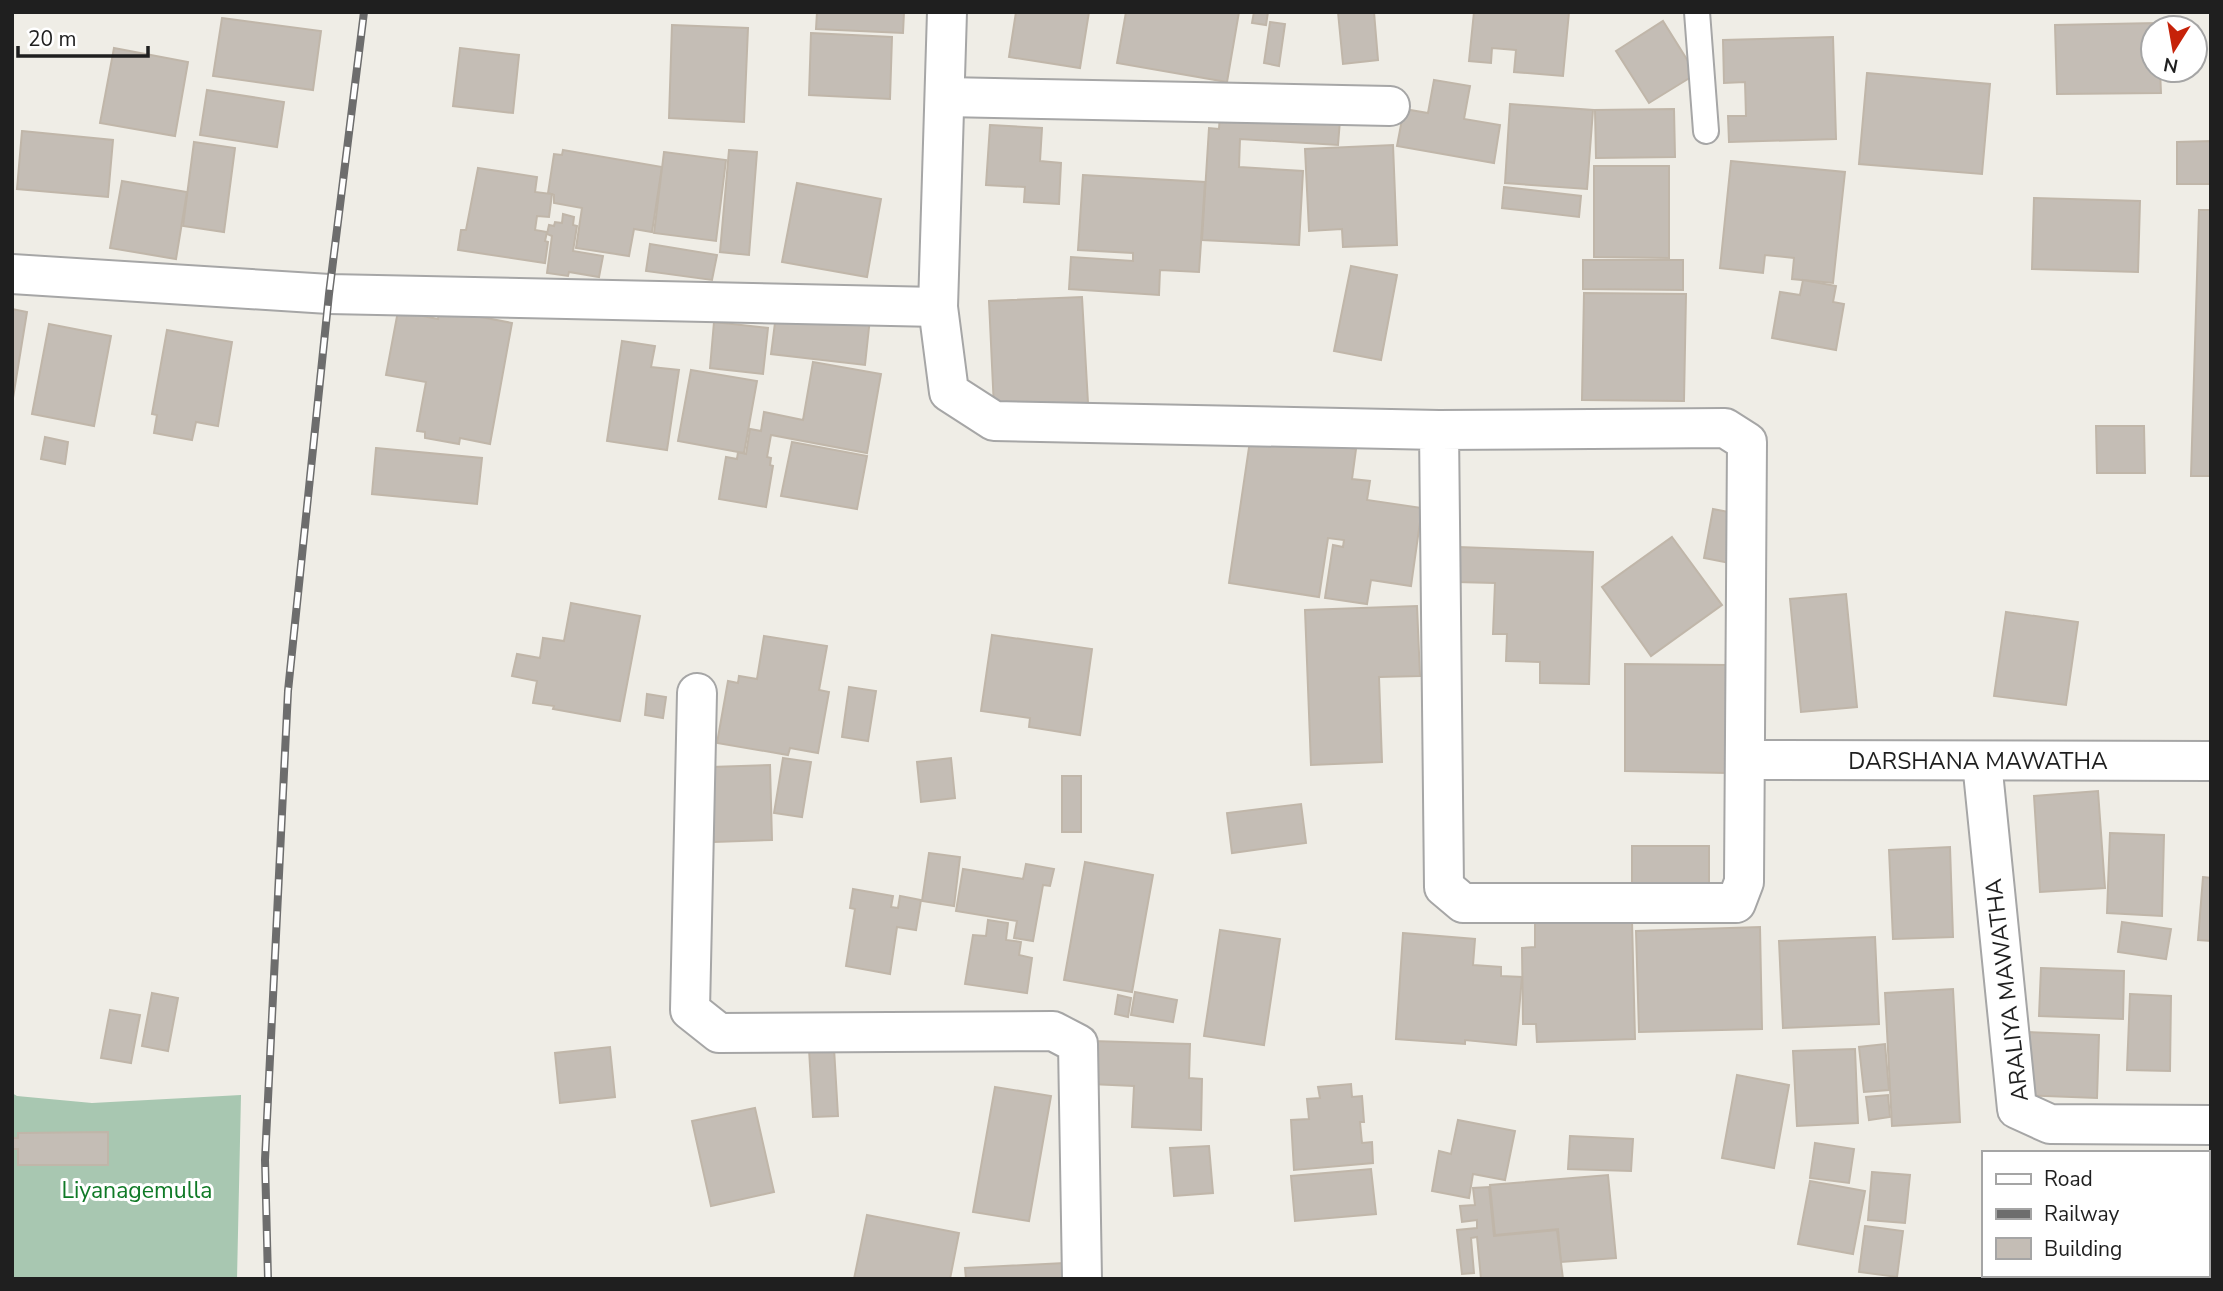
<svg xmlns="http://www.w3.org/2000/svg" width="2223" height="1291" viewBox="0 0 2223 1291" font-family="'Nunito Sans',sans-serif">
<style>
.cemetery{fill:#a8c7b1}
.building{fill:#c4bdb5;stroke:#c0b6a9;stroke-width:2}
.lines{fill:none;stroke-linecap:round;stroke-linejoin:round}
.service-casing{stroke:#a6a6a6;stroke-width:28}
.minor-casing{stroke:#a6a6a6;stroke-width:42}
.service{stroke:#fff;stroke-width:24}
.minor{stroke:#fff;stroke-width:38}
.rail-casing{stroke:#6d6d6d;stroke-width:8}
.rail{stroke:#fff;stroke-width:5;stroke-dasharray:16;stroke-linecap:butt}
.labels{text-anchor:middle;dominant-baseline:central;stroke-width:6;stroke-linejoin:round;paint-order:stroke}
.street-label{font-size:23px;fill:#1f1f1f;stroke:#fff}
.park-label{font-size:23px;fill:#107a27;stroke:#fff}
</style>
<rect width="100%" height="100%" fill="#efede6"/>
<polygon class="cemetery" points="12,1093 17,1096 92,1103 241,1095 237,1279 12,1279"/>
<g class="building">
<polygon points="817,12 904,12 903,33 816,29"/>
<polygon points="1016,12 1089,12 1080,68 1009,57"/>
<polygon points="1126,12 1239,12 1227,82 1117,63"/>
<polygon points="1254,12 1268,12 1266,25 1252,23"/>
<polygon points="1338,12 1374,12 1378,60 1343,64"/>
<polygon points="1474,12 1569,12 1563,76 1514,72 1516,50 1492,48 1491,63 1469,61"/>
<polygon points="222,18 321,31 313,90 213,76"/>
<polygon points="1663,21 1696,74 1649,103 1616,51"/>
<polygon points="1270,22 1285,24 1279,66 1264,63"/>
<polygon points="2158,23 2159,28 2153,28 2153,70 2160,70 2161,93 2057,94 2055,25"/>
<polygon points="672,25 748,28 744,122 669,118"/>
<polygon points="811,33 892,37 890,99 809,95"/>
<polygon points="1833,37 1836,139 1729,142 1728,116 1746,116 1745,82 1724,83 1723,40"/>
<polygon points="114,48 188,62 175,136 100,123"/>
<polygon points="460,48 519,55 513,113 453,106"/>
<polygon points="1867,73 1990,84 1982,174 1859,164"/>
<polygon points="1434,80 1470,86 1464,119 1500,125 1494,163 1397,146 1404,109 1428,113"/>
<polygon points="207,90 284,102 277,147 200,135"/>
<polygon points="1510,104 1593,110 1587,189 1505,183"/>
<polygon points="1674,109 1675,157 1596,158 1595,110"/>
<polygon points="1220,114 1340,120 1338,145 1240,139 1239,167 1303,171 1299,245 1202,240 1209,128 1219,129"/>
<polygon points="990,125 1042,128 1040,161 1061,163 1059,204 1024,202 1025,187 986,185"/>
<polygon points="22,131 113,140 108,197 17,189"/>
<polygon points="2211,141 2211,184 2177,184 2177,142"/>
<polygon points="194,142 235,148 224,232 183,226"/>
<polygon points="1393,145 1397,245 1343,247 1342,229 1309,231 1305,149"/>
<polygon points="563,150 662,167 652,232 634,229 629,256 576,248 582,208 554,203 554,195 548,193 554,154 562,155"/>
<polygon points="729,150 757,152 749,255 720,252"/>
<polygon points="664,152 726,160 716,241 654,233"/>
<polygon points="1731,161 1845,172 1833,283 1792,279 1794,258 1765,255 1763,273 1720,268"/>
<polygon points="1594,166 1669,166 1669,258 1594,257"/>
<polygon points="478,168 537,177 535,192 552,194 549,217 537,216 535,230 547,232 545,241 548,242 545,263 458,250 461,230 466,230"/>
<polygon points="1083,175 1205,182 1199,272 1160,270 1159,295 1069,289 1071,257 1133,261 1133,253 1078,250"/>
<polygon points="122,181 187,192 176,259 110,248"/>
<polygon points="797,183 881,199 867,277 782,262"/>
<polygon points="1504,187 1581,196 1579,217 1502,208"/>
<polygon points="2034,198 2140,201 2138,272 2032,269"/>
<polygon points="2199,210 2211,210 2211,476 2191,476"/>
<polygon points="563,214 574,217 573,225 577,226 573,251 603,256 599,277 569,272 568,276 547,273 552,236 547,234 549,225 554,226 555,222 562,223"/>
<polygon points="650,244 717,255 712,280 646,271"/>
<polygon points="1583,260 1683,260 1683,290 1583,289"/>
<polygon points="1351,266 1397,275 1381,360 1334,351"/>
<polygon points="1803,280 1836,286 1833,302 1844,304 1836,350 1772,338 1780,292 1800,295"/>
<polygon points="1584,293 1686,294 1684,401 1582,400"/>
<polygon points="1082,297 1088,403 994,408 989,301"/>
<polygon points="777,307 870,318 865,365 771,354"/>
<polygon points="12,309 27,312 12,404"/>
<polygon points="440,309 512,323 490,444 460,438 459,444 425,438 425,432 417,431 426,382 386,375 398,311 438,319"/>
<polygon points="714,322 768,328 763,374 710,368"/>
<polygon points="49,324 111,336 94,426 32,414"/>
<polygon points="167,330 232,342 218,426 196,422 192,440 154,433 157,415 152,414"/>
<polygon points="622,341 655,346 651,367 679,370 667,450 607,441"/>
<polygon points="813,362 881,374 867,453 771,435 767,457 771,458 770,465 773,466 766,507 719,499 726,457 737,459 738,452 746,454 750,429 761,431 764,412 803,420"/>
<polygon points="691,370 757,381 744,453 678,441"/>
<polygon points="2096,426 2144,426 2145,473 2097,473"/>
<polygon points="1251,434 1356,449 1352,479 1370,481 1367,500 1422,508 1411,586 1371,580 1367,604 1325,598 1333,545 1343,547 1344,540 1328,538 1319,597 1229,583"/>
<polygon points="45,437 68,442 65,464 41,459"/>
<polygon points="792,442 867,456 857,509 781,496"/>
<polygon points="376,448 482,458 477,504 372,494"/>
<polygon points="1713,509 1739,514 1730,563 1704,558"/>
<polygon points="1672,537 1722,605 1651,656 1602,587"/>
<polygon points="1458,547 1593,552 1589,684 1540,683 1540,662 1506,661 1507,634 1493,634 1495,583 1457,582"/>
<polygon points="1846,594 1857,707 1801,712 1790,599"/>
<polygon points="571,603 640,616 620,721 553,709 554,706 533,703 537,681 512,676 517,654 540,658 543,638 564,641"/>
<polygon points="1417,606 1420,676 1379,677 1382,762 1311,765 1305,610"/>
<polygon points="2006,612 2078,622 2066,705 1994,696"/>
<polygon points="992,635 1092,649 1080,735 1029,727 1030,718 981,711"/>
<polygon points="764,636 827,646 819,690 829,692 818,753 790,748 788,755 717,743 728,681 738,683 739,676 757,679"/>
<polygon points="1625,664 1727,665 1727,773 1625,771"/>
<polygon points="849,687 876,691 868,741 842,737"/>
<polygon points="647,694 666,697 663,718 645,715"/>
<polygon points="783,758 811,762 802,817 774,813"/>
<polygon points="951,758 955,798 921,802 917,762"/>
<polygon points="770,765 772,840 714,842 711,767"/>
<rect x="1062" y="776" width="19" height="56"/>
<polygon points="2098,791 2105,888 2040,892 2034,796"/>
<polygon points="1301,804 1306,843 1232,853 1227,813"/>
<polygon points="2110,833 2164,835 2162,916 2107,913"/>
<rect x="1632" y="846" width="77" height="45"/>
<polygon points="1950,847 1953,937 1893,939 1889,850"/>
<polygon points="929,853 960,857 954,906 922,901"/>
<polygon points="1085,862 1153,875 1132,992 1064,980"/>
<polygon points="1026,864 1054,869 1050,886 1043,885 1033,941 1014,938 1017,921 956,911 963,869 1023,879"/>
<polygon points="2203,877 2211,878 2211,941 2198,940"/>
<polygon points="853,889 893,896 891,907 898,908 900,896 921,900 916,930 897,927 890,974 846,966 855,909 850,908"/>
<polygon points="988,920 1008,923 1006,940 1021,942 1019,955 1032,958 1027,993 965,984 973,935 986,936"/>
<polygon points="1632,921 1635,1039 1537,1042 1536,1024 1523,1024 1522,948 1535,947 1535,923"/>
<polygon points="2122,922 2171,929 2166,959 2118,952"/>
<polygon points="1760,927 1762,1029 1639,1032 1636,931"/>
<polygon points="1220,930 1280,939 1264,1045 1204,1036"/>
<polygon points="1403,933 1475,939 1473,965 1501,967 1501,976 1522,977 1516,1045 1465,1040 1465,1044 1396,1039"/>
<polygon points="1875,937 1879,1024 1783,1028 1779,941"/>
<polygon points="2041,968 2124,971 2123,1019 2039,1016"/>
<polygon points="1953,989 1960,1122 1892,1126 1885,993"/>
<polygon points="1135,992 1177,1000 1173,1022 1131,1015"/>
<polygon points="152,993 178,998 168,1051 142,1046"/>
<polygon points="2130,994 2171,996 2170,1071 2127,1070"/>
<polygon points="1118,995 1131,998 1128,1017 1115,1014"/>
<polygon points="110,1010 140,1015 131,1063 101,1058"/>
<polygon points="2025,1032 2099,1035 2097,1098 2022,1095"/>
<polygon points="1092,1041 1190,1044 1189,1078 1202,1079 1201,1130 1132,1127 1134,1086 1091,1084"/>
<polygon points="1885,1044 1889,1090 1864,1092 1859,1047"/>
<polygon points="610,1047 615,1097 560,1103 555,1053"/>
<polygon points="834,1048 838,1116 813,1117 809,1049"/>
<polygon points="1855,1049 1858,1123 1797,1126 1793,1051"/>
<polygon points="1737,1075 1789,1085 1774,1168 1722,1158"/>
<polygon points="1351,1084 1352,1097 1362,1096 1364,1122 1360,1122 1362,1143 1372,1142 1373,1163 1294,1170 1291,1120 1309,1119 1307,1099 1320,1098 1318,1087"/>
<polygon points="995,1087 1051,1096 1029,1221 973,1212"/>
<polygon points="1888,1095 1890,1117 1869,1120 1866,1097"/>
<polygon points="755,1108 774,1192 711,1206 692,1121"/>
<polygon points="1458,1120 1515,1131 1505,1180 1473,1174 1469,1198 1432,1191 1439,1151 1451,1154"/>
<polygon points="108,1132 108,1165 18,1165 18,1149 12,1149 12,1138 18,1138 18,1133"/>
<polygon points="1570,1136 1633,1139 1631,1171 1568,1169"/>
<polygon points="1815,1143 1854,1149 1849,1183 1810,1178"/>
<polygon points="1209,1146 1213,1193 1174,1196 1170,1148"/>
<polygon points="1371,1169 1376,1214 1295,1221 1291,1176"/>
<polygon points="1872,1172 1910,1175 1905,1223 1868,1220"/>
<polygon points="1608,1175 1616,1258 1561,1262 1558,1229 1495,1235 1490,1185"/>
<polygon points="1810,1181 1865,1191 1853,1254 1798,1244"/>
<polygon points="1489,1187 1494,1236 1557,1230 1563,1279 1481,1279 1477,1237 1471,1238 1474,1273 1462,1274 1457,1230 1477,1228 1477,1220 1462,1222 1460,1206 1475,1205 1473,1188"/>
<polygon points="867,1215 959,1233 950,1279 854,1279"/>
<polygon points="1865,1226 1903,1231 1897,1277 1859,1272"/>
<polygon points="1064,1263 1065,1279 966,1279 965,1268"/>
</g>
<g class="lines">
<g class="service-casing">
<polyline id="service" points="1697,12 1706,131"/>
</g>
<g class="minor-casing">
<g id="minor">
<polyline points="947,12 938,307 949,392 994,421 1439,430 1725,428 1747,442 1744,882 1736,903 1463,903 1444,887 1439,430"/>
<polyline points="946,97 1390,106"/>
<polyline points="12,274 329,294 938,307"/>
<polyline points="697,693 690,1010 719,1033 1053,1031 1078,1044 1082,1279"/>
<polyline points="1745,760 2211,761"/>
<polyline points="1982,762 2017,1109 2050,1124 2211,1125"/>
</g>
</g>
<use href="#service" class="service"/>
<use href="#minor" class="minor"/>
<g class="rail-casing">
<polyline id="rail" points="268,1279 265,1160 288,691 329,294 364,12"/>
</g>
<use href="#rail" class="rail"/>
</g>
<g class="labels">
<g class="street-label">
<text x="1978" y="761">DARSHANA MAWATHA</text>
<text transform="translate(2007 990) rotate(-97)">ARALIYA MAWATHA</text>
</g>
<g class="park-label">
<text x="137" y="1190">Liyanagemulla</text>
</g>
</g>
<rect width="2223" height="1291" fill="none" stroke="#1f1f1f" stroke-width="28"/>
<rect x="1982" y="1151" width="228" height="126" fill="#ffffff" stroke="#a5a5a5" stroke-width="2"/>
<rect x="1996" y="1174" width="35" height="10" fill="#ffffff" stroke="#a5a5a5" stroke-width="2"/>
<text x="2044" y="1186" font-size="21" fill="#1f1f1f">Road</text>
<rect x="1996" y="1209" width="35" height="10" fill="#6d6d6d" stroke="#a5a5a5" stroke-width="2"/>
<text x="2044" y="1221" font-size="21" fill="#1f1f1f">Railway</text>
<rect x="1996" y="1238" width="35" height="21" fill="#c4bdb5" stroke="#a5a5a5" stroke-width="2"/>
<text x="2044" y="1256" font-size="21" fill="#1f1f1f">Building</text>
<g transform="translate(2174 49) rotate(191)"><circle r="33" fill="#ffffff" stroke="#a5a5a5" stroke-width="2"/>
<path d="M0-5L12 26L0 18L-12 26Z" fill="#c62209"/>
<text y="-10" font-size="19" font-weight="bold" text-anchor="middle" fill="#1f1f1f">N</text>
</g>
<path d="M18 46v10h130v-10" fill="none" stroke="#1f1f1f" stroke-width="3.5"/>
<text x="28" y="46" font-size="21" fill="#1f1f1f" stroke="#ffffff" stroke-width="5" paint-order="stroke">20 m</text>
</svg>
